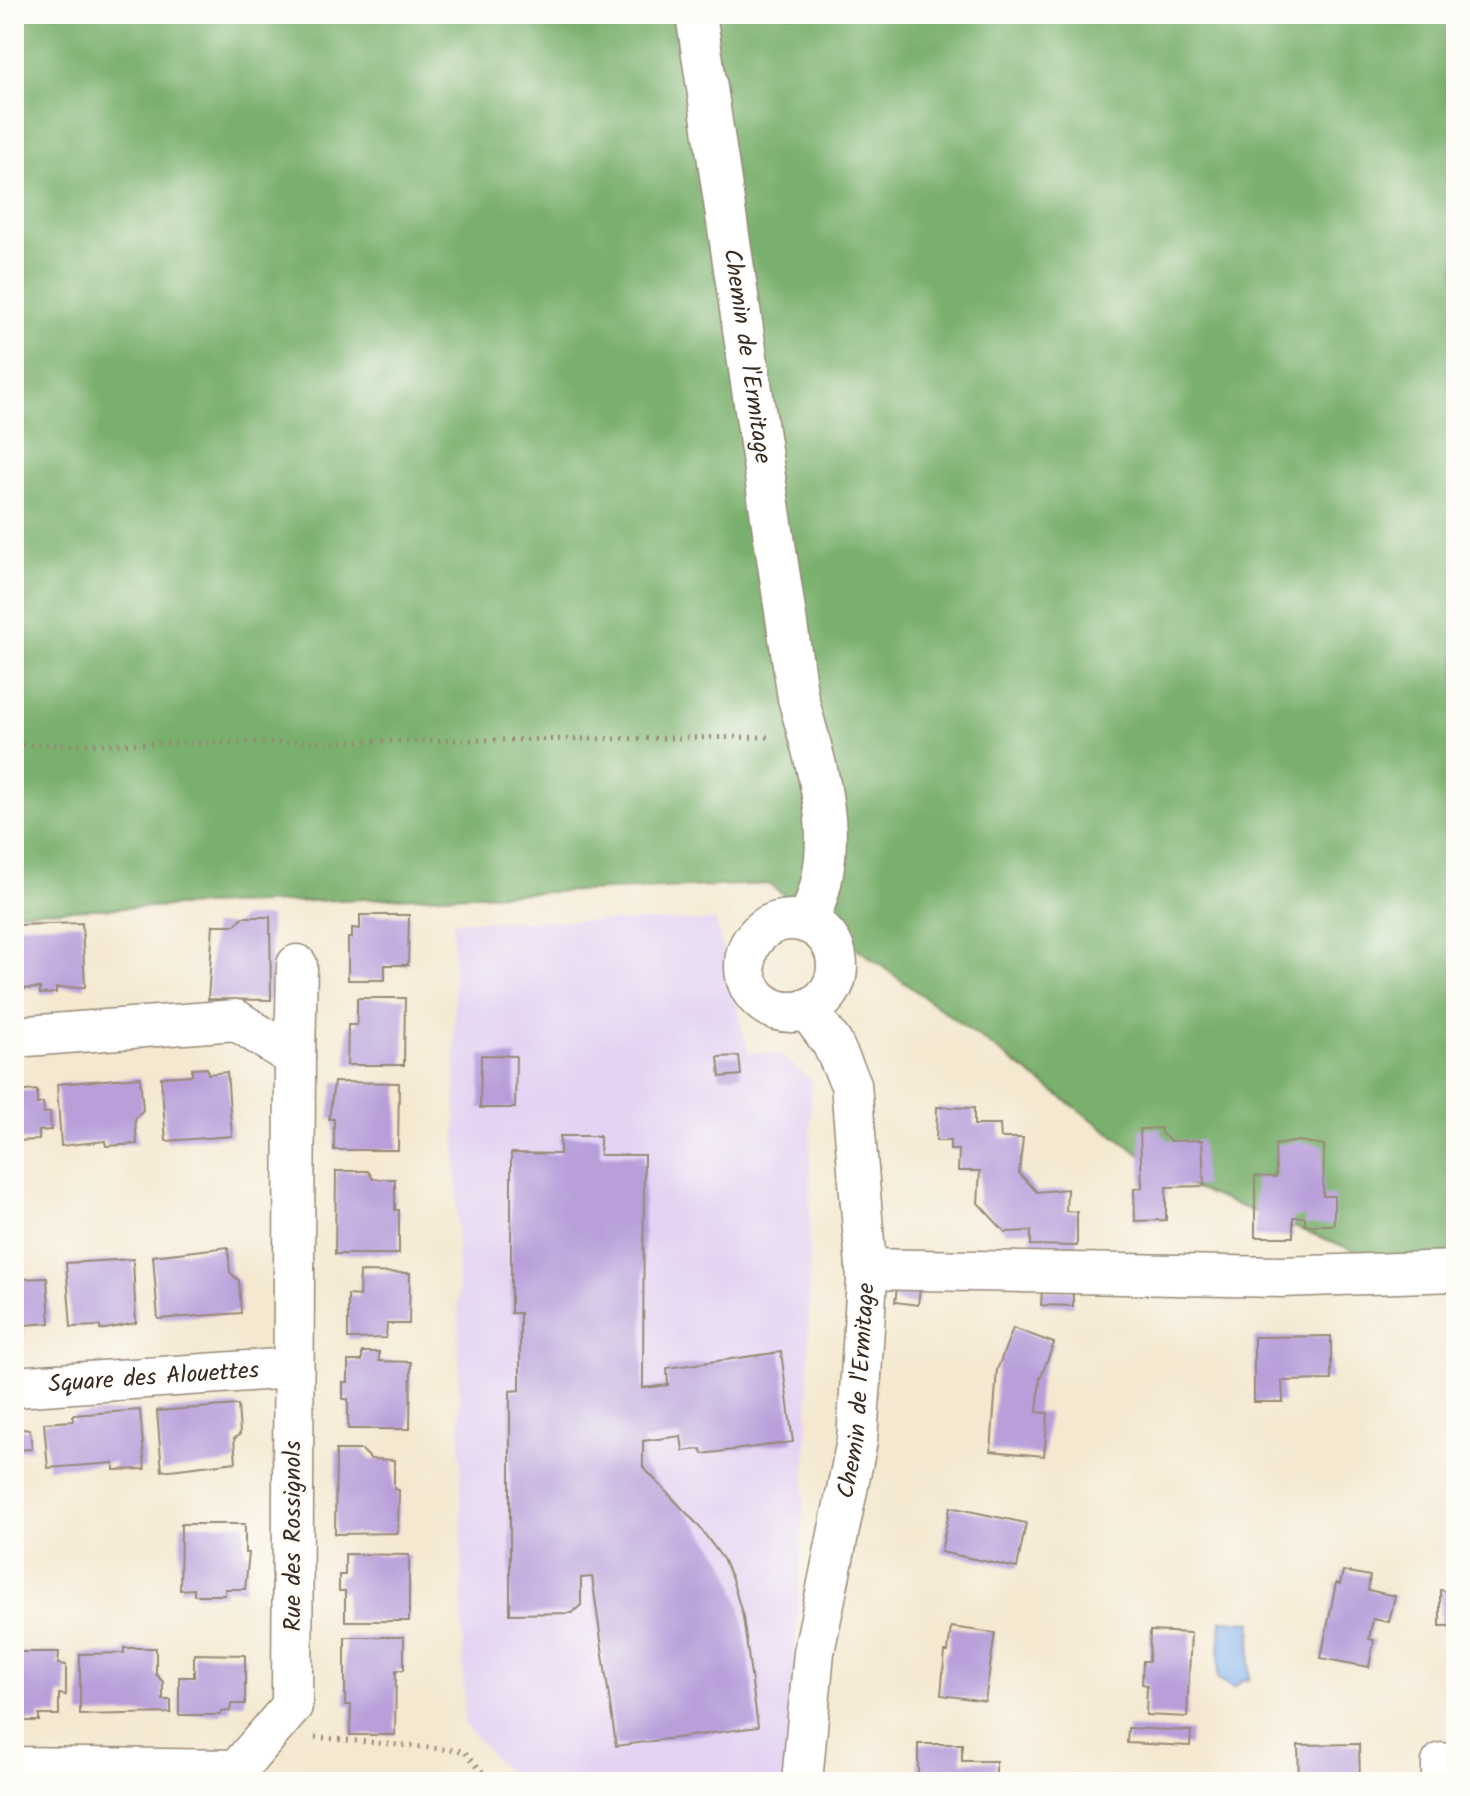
<svg xmlns="http://www.w3.org/2000/svg" width="1470" height="1796" viewBox="0 0 1470 1796" font-family="Kalam,sans-serif">
<style>
.built{fill:#e4d3f2}
.forest{fill:#7ab06d;stroke:#5a6d46;stroke-width:2}
.water{fill:#82b0ec;stroke:#5e6d85;stroke-width:2}
.building{fill:#b89fda}
.lines{fill:none;stroke-linecap:round;stroke-linejoin:round}
.minor-casing{stroke:#988977;stroke-width:43}
.path{stroke:#988977;stroke-width:5;stroke-dasharray:2 6;stroke-linecap:butt}
.minor{stroke:#fff;stroke-width:40}
.labels{text-anchor:middle;dominant-baseline:central;stroke-width:6;stroke-linejoin:round;paint-order:stroke}
.street-label{font-size:24px;fill:#3b2a1e;stroke:#fdfcf7}
</style>
<rect width="100%" height="100%" fill="#fdfcf7"/>
<filter id="ink" filterUnits="userSpaceOnUse"><feTurbulence type="fractalNoise" baseFrequency=".0125" numOctaves="2"/><feDisplacementMap in="SourceGraphic" scale="16" xChannelSelector="R" yChannelSelector="G"/><feConvolveMatrix kernelMatrix="1 2 1 2 8 2 1 2 1" color-interpolation-filters="sRGB"/></filter>
<filter id="wash" filterUnits="userSpaceOnUse"><feTurbulence type="fractalNoise" baseFrequency=".006" numOctaves="4" result="noise"/><feDisplacementMap in="SourceGraphic" scale="32" xChannelSelector="R" yChannelSelector="G"/><feGaussianBlur stdDeviation="1.8" result="paint"/><feColorMatrix in="noise" values="0 0 0 0 0 0 0 0 0 0 0 0 0 0 0 0 0 1.4 0 .05"/><feComposite in="paint" operator="in"/></filter>
<g filter="url(#wash)">
<rect width="100%" height="100%" fill="#f4e8d0"/>
<polygon class="built" points="453,921 716,921 749,1053 777,1053 811,1079 808,1427 788,1782 515,1782 464,1724"/>
<polygon class="forest" points="14,14 1456,14 1456,1290 1178,1182 769,884 14,912"/>
<polygon class="water" points="1221,1620 1252,1622 1249,1680 1243,1680 1234,1688 1218,1679"/>
<g id="blocks">
<g class="building">
<polygon points="360,915 409,915 408,965 385,965 385,980 348,980 348,938 352,938 352,928 360,929"/>
<polygon points="243,917 270,917 271,1000 208,999 213,925 235,925"/>
<polygon points="82,923 85,987 56,988 56,993 40,994 40,988 19,989 16,925"/>
<polygon points="357,998 405,998 404,1065 347,1065 348,1025 357,1025"/>
<polygon points="481,1055 516,1056 515,1108 480,1108"/>
<polygon points="739,1056 741,1075 720,1077 718,1057"/>
<polygon points="207,1068 208,1074 227,1072 232,1136 166,1141 161,1077 192,1075 192,1069"/>
<polygon points="140,1077 143,1110 135,1119 137,1144 106,1146 105,1141 61,1146 57,1084"/>
<polygon points="334,1082 399,1083 398,1150 334,1150 334,1119 329,1119"/>
<polygon points="37,1090 37,1104 43,1103 44,1113 50,1112 51,1130 39,1131 39,1140 14,1141 14,1092"/>
<polygon points="937,1107 974,1108 974,1125 1000,1125 1001,1138 1023,1138 1019,1173 1037,1192 1067,1189 1066,1211 1077,1212 1077,1246 1031,1245 1031,1231 1005,1232 978,1203 980,1171 958,1171 959,1150 950,1150 950,1141 936,1141"/>
<polygon points="1161,1128 1161,1133 1170,1141 1202,1140 1204,1186 1166,1187 1166,1220 1135,1221 1134,1189 1142,1188 1140,1129"/>
<polygon points="560,1136 600,1136 600,1155 644,1155 643,1388 668,1385 667,1368 781,1352 793,1442 703,1454 701,1449 683,1451 681,1436 643,1441 643,1467 697,1524 723,1559 732,1579 743,1617 758,1727 616,1746 592,1577 581,1578 581,1605 572,1613 510,1614 510,1391 520,1390 520,1313 511,1313 511,1153 560,1154"/>
<polygon points="1299,1141 1324,1145 1323,1196 1334,1196 1334,1225 1305,1225 1305,1217 1293,1217 1293,1237 1255,1237 1255,1176 1276,1177 1275,1145"/>
<polygon points="336,1171 368,1171 373,1179 395,1179 395,1210 399,1210 399,1254 335,1254"/>
<polygon points="228,1247 230,1272 239,1281 241,1313 158,1319 153,1256"/>
<polygon points="133,1259 136,1323 100,1330 100,1326 71,1327 66,1263"/>
<polygon points="360,1272 410,1273 409,1324 387,1324 386,1338 348,1339 348,1295 359,1296"/>
<polygon points="47,1278 50,1323 23,1325 24,1335 14,1335 14,1279"/>
<polygon points="897,1288 920,1288 918,1305 895,1302"/>
<polygon points="1042,1290 1073,1290 1073,1306 1041,1305"/>
<polygon points="1013,1328 1054,1343 1040,1379 1037,1412 1048,1413 1044,1456 991,1451 997,1370"/>
<polygon points="1331,1336 1331,1380 1282,1381 1283,1402 1254,1402 1254,1337"/>
<polygon points="362,1352 379,1352 379,1361 411,1362 410,1429 348,1429 348,1399 343,1399 343,1382 348,1382 348,1361 362,1361"/>
<polygon points="238,1405 240,1434 234,1439 236,1462 162,1471 157,1411"/>
<polygon points="140,1410 145,1469 114,1470 114,1463 48,1468 44,1423 73,1421 73,1415"/>
<polygon points="30,1429 32,1449 14,1450 14,1430"/>
<polygon points="336,1450 362,1450 371,1459 394,1460 394,1489 399,1490 398,1533 335,1534"/>
<polygon points="950,1507 1026,1523 1017,1568 941,1552"/>
<polygon points="181,1524 245,1524 245,1553 249,1553 245,1589 225,1589 225,1595 194,1595 194,1589 180,1590"/>
<polygon points="345,1554 409,1555 409,1621 345,1621 345,1591 339,1591 339,1575 345,1575"/>
<polygon points="1343,1571 1370,1576 1368,1590 1395,1596 1389,1622 1373,1619 1369,1639 1374,1640 1369,1667 1321,1658 1336,1583 1340,1584"/>
<polygon points="1440,1590 1456,1593 1456,1626 1440,1626"/>
<polygon points="951,1627 995,1633 985,1701 941,1695 945,1652 948,1652"/>
<polygon points="1150,1631 1191,1633 1187,1717 1146,1715 1147,1685 1142,1684 1143,1661 1149,1661"/>
<polygon points="345,1637 404,1637 404,1670 396,1670 395,1735 350,1735 351,1705 345,1705"/>
<polygon points="124,1648 156,1648 156,1674 163,1682 163,1700 171,1700 171,1713 80,1715 80,1654 124,1653"/>
<polygon points="14,1652 59,1652 58,1664 66,1665 66,1695 59,1694 59,1715 39,1715 39,1721 22,1721 22,1716 14,1715"/>
<polygon points="194,1654 245,1655 245,1704 231,1704 230,1711 221,1712 221,1715 179,1715 179,1677 194,1677"/>
<polygon points="1128,1728 1191,1731 1190,1746 1127,1743"/>
<polygon points="918,1744 962,1744 962,1761 996,1761 996,1782 918,1782"/>
<polygon points="1359,1744 1360,1782 1299,1782 1298,1745"/>
</g>
</g>
</g>
<g filter="url(#ink)">
<use href="#blocks" fill-opacity="0" stroke="#988977" stroke-width="2"/>
<g class="lines">
<g class="minor-casing">
<g id="minor">
<path id="s1" d="M696,14L798,698C819,776 844,846 807,923"/>
<circle cx="791" cy="966" r="46"/>
<polyline points="14,1037 236,1020 295,1058 292,1706 237,1770 14,1767"/>
<polyline points="295,1058 297,965"/>
<polyline points="866,1269 1281,1277 1456,1271"/>
<path id="s2" d="M14,1387L293,1368"/>
<path id="s3" d="M802,1782L814,1652L857,1441L867,1278L851,1084L832,1043L807,1009"/>
<polyline points="1442,1782 1442,1763"/>
</g>
</g>
<g class="path">
<polyline points="14,745 769,737"/>
<polyline points="315,1737 464,1751 492,1782"/>
</g>
<use href="#minor" class="minor"/>
</g>
</g>
<g class="labels">
<g class="street-label">
<text stroke="none"><textPath href="#s1" startOffset="346">Chemin de l'Ermitage</textPath></text>
<text stroke="none"><textPath href="#s2" startOffset="140">Square des Alouettes</textPath></text>
<text stroke="none"><textPath href="#s3" startOffset="396">Chemin de l'Ermitage</textPath></text>
<text transform="translate(293 1536) rotate(-90)">Rue des Rossignols</text>
</g>
</g>
<rect width="1470" height="1796" fill="none" stroke="#fdfcf7" stroke-width="48"/>
</svg>
